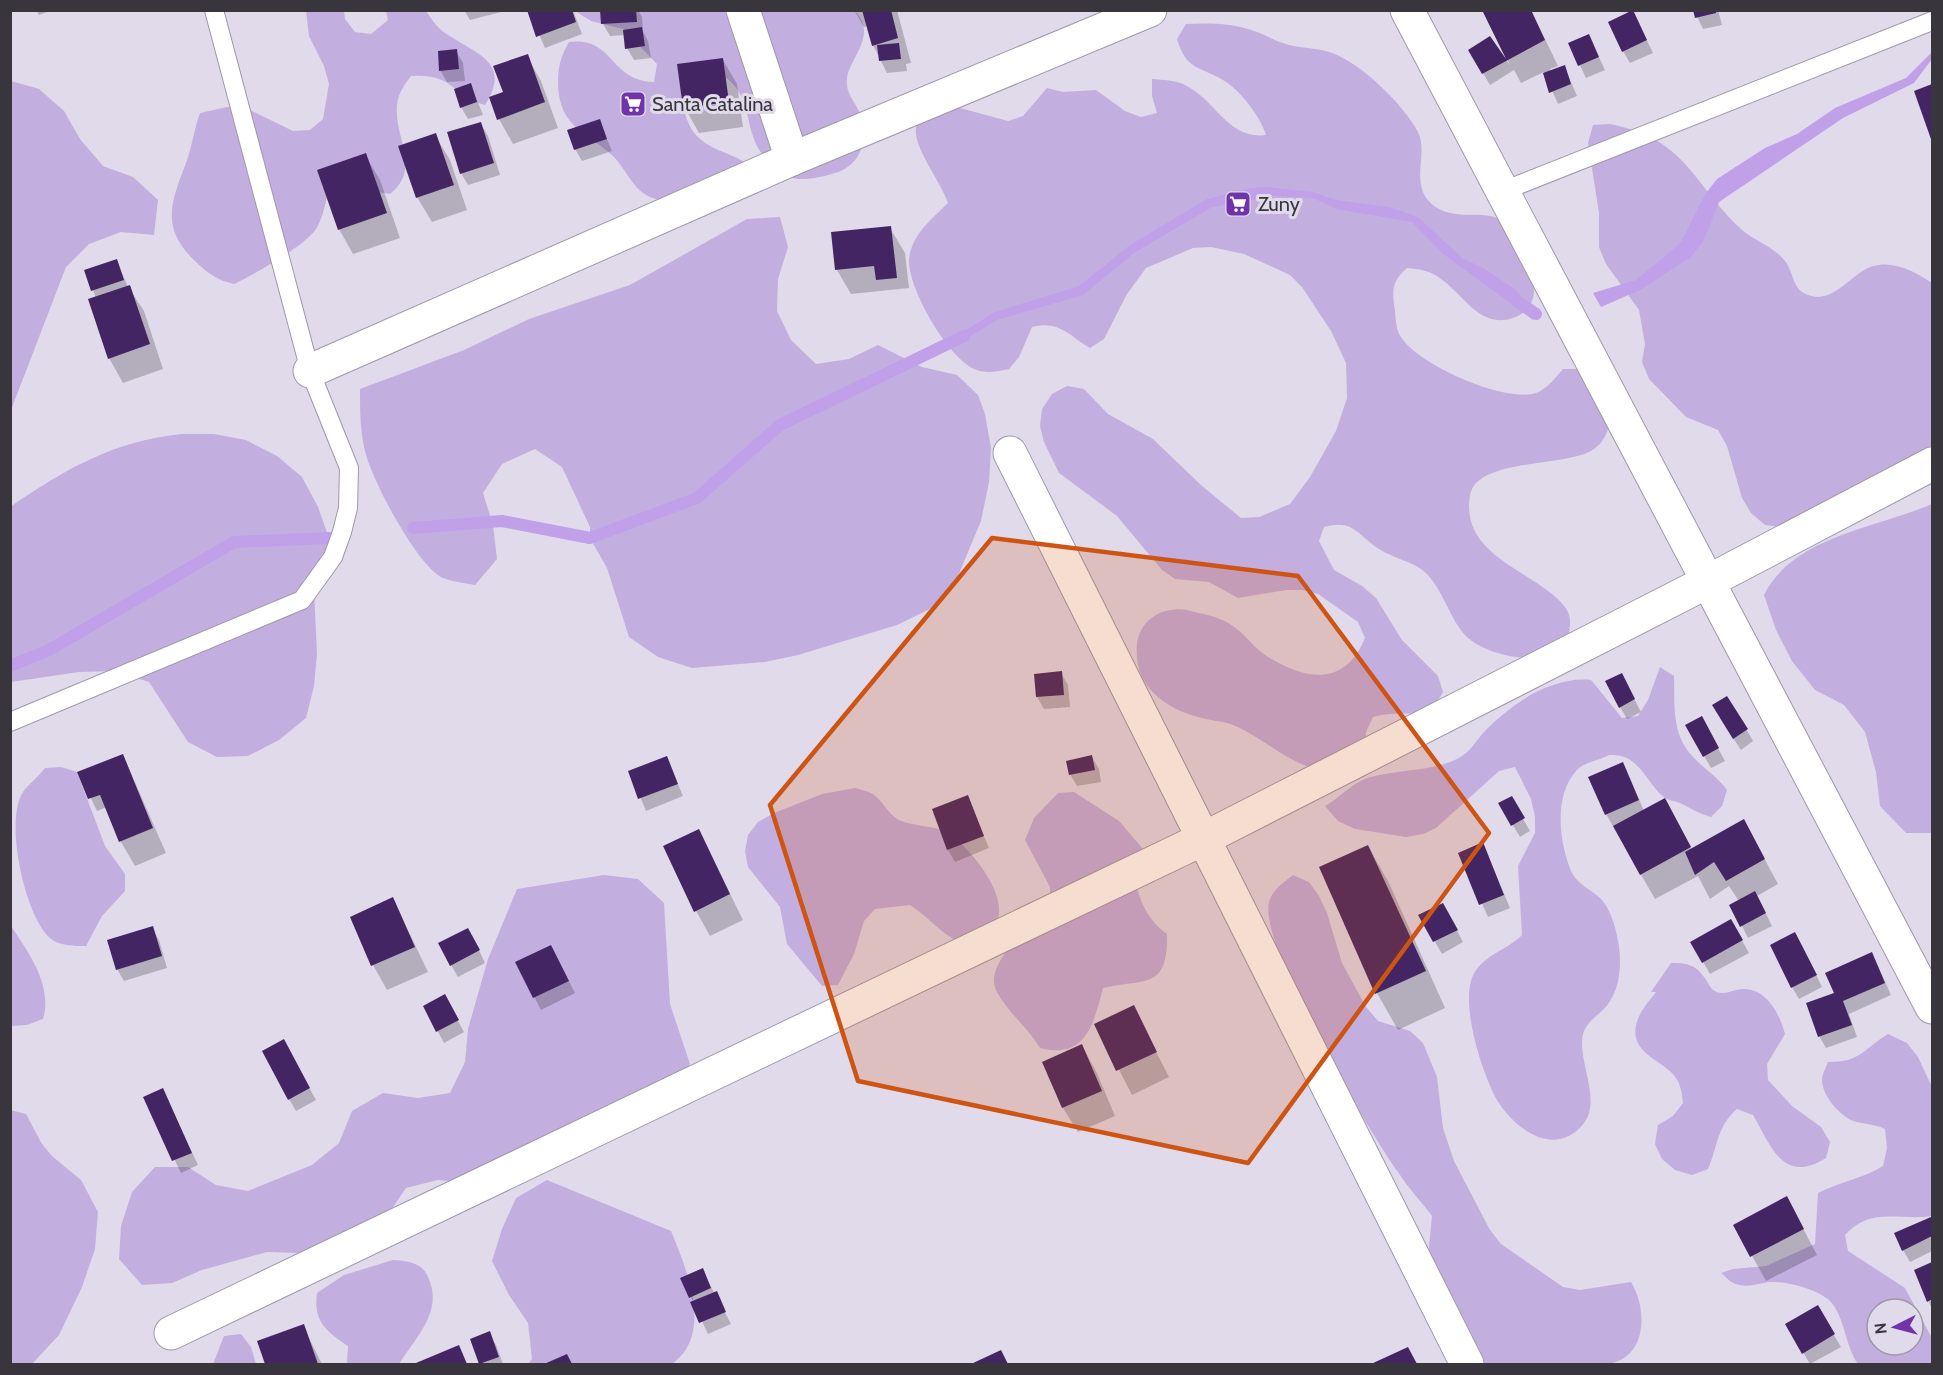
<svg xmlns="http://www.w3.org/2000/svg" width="1943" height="1375" viewBox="0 0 1943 1375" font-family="Cabin,sans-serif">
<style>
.green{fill:#c3aee0;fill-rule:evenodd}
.water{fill:#c0a0e9}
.shadow{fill:#0003}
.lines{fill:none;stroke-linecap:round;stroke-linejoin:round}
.stream{stroke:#c0a0e9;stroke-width:12}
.building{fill:#442563}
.service-casing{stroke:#9f98a8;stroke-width:20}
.minor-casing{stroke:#9f98a8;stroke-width:35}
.service{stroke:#fff;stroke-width:18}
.minor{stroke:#fff;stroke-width:33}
.marked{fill:#ce5413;fill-opacity:0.2;stroke:#ce5413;stroke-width:4.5;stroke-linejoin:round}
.labels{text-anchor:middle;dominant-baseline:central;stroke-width:6;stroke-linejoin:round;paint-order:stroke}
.poi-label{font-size:20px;fill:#38353c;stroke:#e1daeb;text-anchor:start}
</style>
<rect width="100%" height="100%" fill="#e1daeb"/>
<g class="green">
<path d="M306,11H344L345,19L355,32L371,34L388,20L386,11H426C432,20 438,29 448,35C477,54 512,63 485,105C451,96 455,73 411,76C404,85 398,94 397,105C394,139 422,168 390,194L330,184C326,199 324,216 316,229C305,246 253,275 234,284C217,280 207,273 195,261C160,227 171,203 186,163C192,147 194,129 200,113L232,106L248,109L293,131L310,130L323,119L329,84L324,66L309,36Z"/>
<path d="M575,11H855C878,35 850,58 847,78C845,96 858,103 862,119C868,143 859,166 835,173C822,177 802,182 789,177C784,175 779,170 775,166C736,139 762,94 715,71L681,95C684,111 687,127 699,138C723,160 757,151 758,193C736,203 667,208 646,195C632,187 625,168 614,157C587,131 560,129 558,85C558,68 560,57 569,42C614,36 609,81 654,82L657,64L623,29L591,21Z"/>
<path d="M1186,24C1209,23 1232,23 1254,31C1264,34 1273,40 1283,43C1299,49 1316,47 1332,53C1361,63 1404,105 1418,132C1428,153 1412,178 1427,199C1448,226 1486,206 1503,222C1510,229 1515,245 1520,254C1527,267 1534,277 1534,292C1533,305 1525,314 1513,318C1480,329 1464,295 1441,279C1431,271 1420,269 1407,268C1391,282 1392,291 1395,311C1396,323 1396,332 1404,341C1423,366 1505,403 1536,393C1546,390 1556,377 1563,369H1579L1610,422C1607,433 1604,442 1594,449C1567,468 1477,457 1470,495C1461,550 1518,566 1552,594C1558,599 1567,607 1569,615C1572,625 1568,637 1565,647C1556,650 1545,657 1535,658C1511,659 1474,650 1460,629C1448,612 1442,590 1427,574C1414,561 1394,559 1379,549C1356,534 1354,519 1324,527L1319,541L1334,570L1362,586L1376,598L1402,640L1438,676L1443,692C1426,724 1405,708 1373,717L1366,732L1365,749L1309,767C1281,757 1260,736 1233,725C1224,721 1212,721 1202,718C1172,711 1139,692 1137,657C1136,644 1137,634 1146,623C1155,612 1173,607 1187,610C1202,614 1217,616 1230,624C1245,633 1253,648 1268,657C1308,681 1345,686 1365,638L1358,622L1318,594L1302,590H1286L1238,598L1209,582L1175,579L1162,570L1117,516L1059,473L1044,442L1040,426L1042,409L1052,394L1067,386L1084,389L1108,414L1153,439L1202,486L1241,518L1259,517L1290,504L1310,477L1336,431L1347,398L1346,363L1331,331L1302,287L1290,275L1244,254L1211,247L1193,248L1146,268L1127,294L1104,339L1090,348C1068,335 1059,320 1032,327L1019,357L1009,369C999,371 987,374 977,370C949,361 907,287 909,259C912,234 932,219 948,203C941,182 913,147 916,128C917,122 923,116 926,111L960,108L1008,121L1023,116L1047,88L1063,92L1096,90L1125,111L1141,117L1157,113L1152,96V79C1163,80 1175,80 1185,85C1216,100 1228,140 1266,135C1260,116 1241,91 1223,80C1199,66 1186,70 1177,39Z"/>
<polygon points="11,81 39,89 64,111 80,139 103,166 133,177 158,200 154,235 121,232 89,244 66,267 11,410"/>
<path d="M1610,124C1687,139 1691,182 1741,229C1754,241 1773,246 1785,261C1792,269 1793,286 1802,292C1832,310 1849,273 1873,266C1894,260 1916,272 1932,283V461L1781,527L1765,525L1751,513L1742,498L1727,446L1718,430L1686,417L1649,379L1642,362L1645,344L1639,310L1606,264L1599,247V213L1588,143L1593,125Z"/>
<path d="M780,217L788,247L778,279L777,311L791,340L816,364L849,359L878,345L922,367L957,375L978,395L985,414L991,448L989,482L981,521L953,588L928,610L897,625L798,655L765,662L692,668L658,657L629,637L607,568L590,538V527L562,467L535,449L502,464L483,493L493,525L497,559L475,585C465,583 453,582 443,578C418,567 375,485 367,458C360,436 360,413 360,389L464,350L529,319L630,285L747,219Z"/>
<path d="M181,434H214L246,440L277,456L302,477L318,507L329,538L314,590L317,654L314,686L306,718L279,740L248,756L217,757L188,742L149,682L115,671L79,672L11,682L10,507C67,468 112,442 181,434Z"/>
<path d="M1932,504V833H1906L1880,806L1876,772L1865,732L1844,705L1815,690L1792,661L1776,630L1764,595C1793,536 1877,528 1932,504Z"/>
<path d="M1660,667L1674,676C1675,704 1671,734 1693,757C1704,769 1717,776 1727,790L1722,806L1711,817C1700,814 1692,809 1682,804C1677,801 1670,801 1665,798C1646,784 1640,753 1610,755C1606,756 1601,759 1597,760C1591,762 1581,765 1577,770C1553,795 1559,844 1572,873C1579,886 1593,890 1602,900C1612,912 1617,932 1619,947C1622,969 1619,994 1603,1010C1595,1017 1586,1024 1583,1034C1577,1061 1602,1099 1584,1123C1556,1159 1515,1130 1497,1100C1482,1073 1461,1007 1472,978C1480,956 1506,951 1522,935L1518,866L1535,833V817L1531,799L1515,767L1499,771L1436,828L1423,834L1406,837L1355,829L1338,821L1325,806C1341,797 1352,782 1371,777C1399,769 1431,772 1457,759C1471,752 1476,740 1486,730C1512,703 1553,676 1591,680L1622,718L1638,716L1648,700Z"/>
<path d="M61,767L77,772L105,846L125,874V891L102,916L86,946C74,946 59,946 50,938C25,916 4,821 23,792C26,787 39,776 45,768Z"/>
<path d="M855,788C861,790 868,791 873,794C883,801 888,814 899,820C914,827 934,825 948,833C970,847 1017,903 992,929C985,935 972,940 964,945C942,935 930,918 910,905L875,909L864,921L854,954L838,985L822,986L787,944L780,907L748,867L745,851L748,835L758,822L774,813L822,794Z"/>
<path d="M1074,792L1119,821L1143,849L1142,865L1134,879C1141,903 1147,919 1167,934C1168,991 1145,978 1103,988C1094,1023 1086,1060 1040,1048C1028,1027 1008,1013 997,992C981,965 1032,924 1050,906V887L1025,840L1034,818L1058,793Z"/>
<polygon points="604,875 638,879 664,903 670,1004 690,1064 674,1094 469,1183 438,1180 406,1188 369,1242 300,1253 267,1252 202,1270 172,1283 142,1285 119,1259 121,1226 132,1192 155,1167 188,1167 216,1185 248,1191 312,1165 339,1143 352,1111 383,1093 418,1098 450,1093 465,1062 468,1029 488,959 517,889"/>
<path d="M1293,875L1309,882L1319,896L1327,913L1342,963L1366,1007L1378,1021L1410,1031L1423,1043L1437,1077L1443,1128L1454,1161L1490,1230L1501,1244L1563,1287L1580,1290L1631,1282C1648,1310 1647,1358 1608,1364H1472L1427,1268L1432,1216C1421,1201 1408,1188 1398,1172C1368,1129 1259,949 1269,902C1272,890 1284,882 1293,875Z"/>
<path d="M11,926C29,953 53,986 43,1019L27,1025L11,1026Z"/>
<path d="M1671,963C1686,963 1695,964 1704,977C1707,980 1709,986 1712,989C1723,998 1732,989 1743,989C1767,988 1780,1015 1785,1034L1767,1064L1768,1080L1792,1106L1821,1127L1830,1142L1826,1158C1783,1185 1771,1146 1753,1115L1737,1109C1717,1126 1718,1146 1708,1169L1692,1175L1675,1170L1662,1159L1655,1144L1658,1125L1673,1116L1683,1103C1682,1092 1680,1081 1672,1073C1657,1058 1626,1050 1638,1019C1641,1010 1650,1000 1656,992H1651Z"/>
<path d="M1888,1034L1907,1043L1918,1057L1932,1087V1216C1899,1221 1871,1206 1845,1235L1848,1251L1905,1288L1932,1338V1364H1858C1845,1346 1845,1317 1830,1301C1816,1288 1786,1281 1768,1282C1757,1284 1748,1288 1736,1284C1731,1283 1726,1277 1721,1273L1733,1269L1766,1266L1815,1244L1818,1193C1839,1182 1862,1179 1883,1166L1887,1148L1885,1129C1874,1124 1863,1124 1853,1121C1839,1115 1822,1095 1822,1080C1822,1075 1826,1067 1828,1062C1861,1062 1862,1050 1888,1034ZM1877,1309H1913V1345H1877Z"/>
<polygon points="10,1110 26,1114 42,1144 52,1156 81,1180 98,1212 95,1249 82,1287 59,1335 32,1364 11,1364"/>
<path d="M547,1180L671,1231C687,1270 714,1334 672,1364H528L532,1359L528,1323L509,1295L492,1261L502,1229L516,1198Z"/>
<path d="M393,1260C407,1261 422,1262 428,1277C444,1311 416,1337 399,1364H347L348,1346C326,1331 313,1321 317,1293L344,1275Z"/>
<polygon points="241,1334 251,1347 256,1364 213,1364 224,1336"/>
</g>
<g class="water">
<polygon points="1932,52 1932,59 1914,83 1843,118 1719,202 1704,240 1691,257 1640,290 1601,307 1593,293 1636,280 1663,258 1681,242 1706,193 1717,179 1765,148 1797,134 1835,108 1906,78"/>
<polygon points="1266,187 1313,192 1336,200 1389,207 1418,217 1462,258 1483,268 1516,290 1529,305 1533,320 1442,253 1412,222 1336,209 1313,198 1273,196 1212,207 1134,253 1083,295 997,320 954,346 950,340 995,312 1079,286 1130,245 1207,199 1250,188"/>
</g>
<g class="shadow">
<polygon points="36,10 52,10 39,15"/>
<polygon points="464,10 509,10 470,20"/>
<polygon points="523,10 573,10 582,34 545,48 529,11"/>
<polygon points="601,10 638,10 642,17 643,31 648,41 651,58 634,60 627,48 625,35 610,36 603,24"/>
<polygon points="854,10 897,10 911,63 906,64 907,71 887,73 873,45 868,26 864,27"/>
<polygon points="1531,10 1558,66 1550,69 1551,72 1564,66 1577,96 1558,104 1544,72 1521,83 1514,70 1490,85 1470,51 1490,38 1510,65 1484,11"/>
<polygon points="1694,10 1718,10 1722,25 1703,29"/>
<polygon points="1639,24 1653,53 1630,63 1623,51"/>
<polygon points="1589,36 1605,70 1586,78 1570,44"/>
<polygon points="456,51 463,63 465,81 447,82 440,70"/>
<polygon points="527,56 541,81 558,128 513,144 499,119 504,93"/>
<polygon points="723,60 737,84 743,127 699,133 685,108"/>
<polygon points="471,85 483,115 468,119 461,107"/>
<polygon points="1932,86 1932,138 1916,92"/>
<polygon points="599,121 612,151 582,161 575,149"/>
<polygon points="481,124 488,136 500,175 468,185 461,173"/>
<polygon points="435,135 450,160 467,210 432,222 417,197"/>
<polygon points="365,155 380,180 400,238 353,254 339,229"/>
<polygon points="890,228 905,253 909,288 851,294 837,270"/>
<polygon points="117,261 128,287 144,311 163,369 123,383 109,358 96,298 86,271"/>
<polygon points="1061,673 1068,685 1070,707 1044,709 1037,697 1036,675"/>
<polygon points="1628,687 1641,712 1627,719 1620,707"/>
<polygon points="1701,718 1725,761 1711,768 1687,726"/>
<polygon points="1720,718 1746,729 1753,741 1741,750"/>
<polygon points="123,755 166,853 135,866 121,842 107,807 97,811 79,773"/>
<polygon points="1092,757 1099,769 1101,782 1077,786 1070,774"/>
<polygon points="667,758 683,796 646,811 630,772"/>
<polygon points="1629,776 1644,811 1679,825 1692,850 1757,845 1778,884 1757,896 1772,926 1748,938 1742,926 1739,901 1729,886 1710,899 1698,876 1655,899 1606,814"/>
<polygon points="967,797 989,848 955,862 948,850"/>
<polygon points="1511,798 1530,831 1520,837 1500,804"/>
<polygon points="699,831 743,920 710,936 696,911"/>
<polygon points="1483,844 1510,908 1488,917 1460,854"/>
<polygon points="1368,846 1389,883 1445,1008 1398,1030 1377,993 1321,868"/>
<polygon points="393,899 428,972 387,990 373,965"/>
<polygon points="1420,916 1450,917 1463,942 1442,954"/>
<polygon points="1731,921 1749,953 1710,974 1692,942"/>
<polygon points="152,928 159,940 167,968 124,981 117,969"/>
<polygon points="475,942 485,963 458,977 451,965"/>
<polygon points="1802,946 1822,987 1799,999 1792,987"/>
<polygon points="557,958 575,993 541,1010 517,963"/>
<polygon points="1878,966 1891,995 1849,1014 1857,1037 1826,1048 1819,1036 1836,994"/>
<polygon points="425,1007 451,1008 464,1032 444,1043"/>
<polygon points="1133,1007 1169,1077 1132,1095 1096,1025"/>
<polygon points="1082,1046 1096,1071 1115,1116 1078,1132 1063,1108 1044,1063"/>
<polygon points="290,1053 316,1100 296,1111 289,1099"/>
<polygon points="163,1090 198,1165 181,1173 145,1098"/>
<polygon points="1787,1198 1817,1255 1766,1281 1735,1225"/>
<polygon points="1930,1219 1932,1251 1910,1262 1903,1250"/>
<polygon points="1932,1264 1932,1309 1916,1271"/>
<polygon points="702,1270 731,1324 708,1334 691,1297"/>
<polygon points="1817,1307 1841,1347 1810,1364 1787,1325"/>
<polygon points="303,1326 322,1364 267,1364 258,1342"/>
<polygon points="489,1333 496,1345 503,1364 481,1364 472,1339"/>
<polygon points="458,1347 467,1364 419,1364 418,1363"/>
<polygon points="1408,1349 1417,1364 1375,1364"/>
</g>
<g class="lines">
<g class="stream">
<polyline points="1517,301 1536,314"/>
<polyline points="413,528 502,521 590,538 697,498 780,425 964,336"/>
<polyline points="10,666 49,650 234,542 329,538"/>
</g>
</g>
<g class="building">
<polygon points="527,10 572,10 576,22 536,37"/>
<polygon points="600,10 636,10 637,22 601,24"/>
<polygon points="862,10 891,10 898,38 872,46"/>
<polygon points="1482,10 1531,10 1545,40 1482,74 1468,50 1490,36 1506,59"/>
<polygon points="1633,10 1647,40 1622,52 1608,22"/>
<polygon points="1693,10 1716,10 1716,13 1695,18"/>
<polygon points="642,27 645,46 625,49 623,30"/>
<polygon points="1589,34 1599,57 1578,66 1568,43"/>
<polygon points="899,43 901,59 879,61 877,45"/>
<polygon points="457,49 459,69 439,71 438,51"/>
<polygon points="528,54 545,102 497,120 489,97 503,92 493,66"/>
<polygon points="723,58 729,102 683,108 677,64"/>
<polygon points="1565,65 1571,84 1549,93 1543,73"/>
<polygon points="471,83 477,102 460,108 454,89"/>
<polygon points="1932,84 1932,142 1914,91"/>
<polygon points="600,119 607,139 574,150 567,130"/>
<polygon points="481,122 494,163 460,174 447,132"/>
<polygon points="436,133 454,185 416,198 398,146"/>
<polygon points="366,153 387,213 338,230 317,170"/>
<polygon points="891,226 897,278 876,280 874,266 835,270 831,232"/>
<polygon points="117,259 124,280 91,291 84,270"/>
<polygon points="130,285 150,344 108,359 88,299"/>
<polygon points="1062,671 1064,695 1036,697 1034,674"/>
<polygon points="1622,673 1635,699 1619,708 1605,681"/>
<polygon points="1727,696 1748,729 1733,739 1712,705"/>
<polygon points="1702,716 1719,748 1703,757 1685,725"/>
<polygon points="123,754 153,828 119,842 100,795 88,799 77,772"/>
<polygon points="1092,755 1095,770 1069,775 1066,761"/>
<polygon points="667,756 678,784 638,799 628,771"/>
<polygon points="1623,762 1639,800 1605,815 1588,777"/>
<polygon points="968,795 984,836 947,850 932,809"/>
<polygon points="1512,796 1525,818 1511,826 1498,803"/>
<polygon points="1665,798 1691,847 1640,875 1613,826"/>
<polygon points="1744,819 1765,859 1726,881 1714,862 1695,875 1685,852"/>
<polygon points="699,829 730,894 694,912 663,846"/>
<polygon points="1483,842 1504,895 1479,905 1458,853"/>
<polygon points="1368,845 1426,971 1375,994 1319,867"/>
<polygon points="1755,891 1766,913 1740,927 1729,905"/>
<polygon points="393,897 415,947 371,966 350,917"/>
<polygon points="1443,903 1458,930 1433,942 1418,915"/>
<polygon points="1731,919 1743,940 1702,963 1690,942"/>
<polygon points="153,926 162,956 116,970 107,940"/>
<polygon points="468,928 480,950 450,966 438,943"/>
<polygon points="1795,932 1817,975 1791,988 1770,945"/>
<polygon points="551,945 569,981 533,998 515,962"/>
<polygon points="1872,952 1885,983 1843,1001 1852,1025 1818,1037 1806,1003 1834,993 1825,973"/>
<polygon points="445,994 459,1020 436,1032 423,1006"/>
<polygon points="1134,1005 1157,1052 1116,1071 1094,1024"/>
<polygon points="284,1039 310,1088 288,1100 262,1051"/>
<polygon points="1082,1044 1102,1091 1062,1108 1042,1062"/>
<polygon points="163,1088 192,1153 172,1161 143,1097"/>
<polygon points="1787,1196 1804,1229 1750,1257 1733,1225"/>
<polygon points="1931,1217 1932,1236 1902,1251 1894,1233"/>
<polygon points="1932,1262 1932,1299 1927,1302 1914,1270"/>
<polygon points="703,1268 711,1288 689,1298 680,1278"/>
<polygon points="717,1291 726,1312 699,1323 690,1302"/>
<polygon points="1818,1305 1835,1334 1802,1354 1785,1324"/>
<polygon points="304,1324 318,1364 265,1364 257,1341"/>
<polygon points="490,1331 499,1357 479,1364 470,1339"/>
<polygon points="459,1345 467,1364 417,1364 416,1363"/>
<polygon points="1408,1347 1417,1364 1371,1364"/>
<polygon points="1001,1350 1008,1364 971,1364"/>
<polygon points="567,1354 572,1364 544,1364"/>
</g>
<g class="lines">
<g class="service-casing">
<g id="service">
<polyline points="1503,191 1932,21"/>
<polyline points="10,722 302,600 333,557 342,532 348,508 349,468 310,371 214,10"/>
</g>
</g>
<g class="minor-casing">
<g id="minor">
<polyline points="743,10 792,159"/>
<polyline points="1407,10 1932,1007"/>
<polyline points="310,371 792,159 1150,10"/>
<polyline points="1010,453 1467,1364"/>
<polyline points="171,1333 1203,839 1709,581 1932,464"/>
</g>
</g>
<use href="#service" class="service"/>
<use href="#minor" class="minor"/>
</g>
<path class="marked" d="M992,538L1298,576L1489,833L1248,1163L858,1081L770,805Z"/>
<defs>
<g id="supermarket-square" transform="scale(1.35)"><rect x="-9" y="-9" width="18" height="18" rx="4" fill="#7133a9" stroke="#e1daeb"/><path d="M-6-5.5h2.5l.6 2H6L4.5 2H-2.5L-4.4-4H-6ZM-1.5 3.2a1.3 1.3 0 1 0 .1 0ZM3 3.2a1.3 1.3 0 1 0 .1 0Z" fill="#fff"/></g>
</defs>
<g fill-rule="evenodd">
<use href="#supermarket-square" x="633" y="104"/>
<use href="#supermarket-square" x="1238" y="204"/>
</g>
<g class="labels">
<g class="poi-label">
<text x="652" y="104">Santa Catalina</text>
<text x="1258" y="204">Zuny</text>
</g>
</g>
<rect width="1943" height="1375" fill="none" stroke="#38353c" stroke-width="24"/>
<g transform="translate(1895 1327) rotate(264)"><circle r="28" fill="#e1daeb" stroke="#9d98a5" stroke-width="1.5"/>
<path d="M0-4.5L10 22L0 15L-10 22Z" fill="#7133a9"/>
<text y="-9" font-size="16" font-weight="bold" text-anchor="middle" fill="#38353c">N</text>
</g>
</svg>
